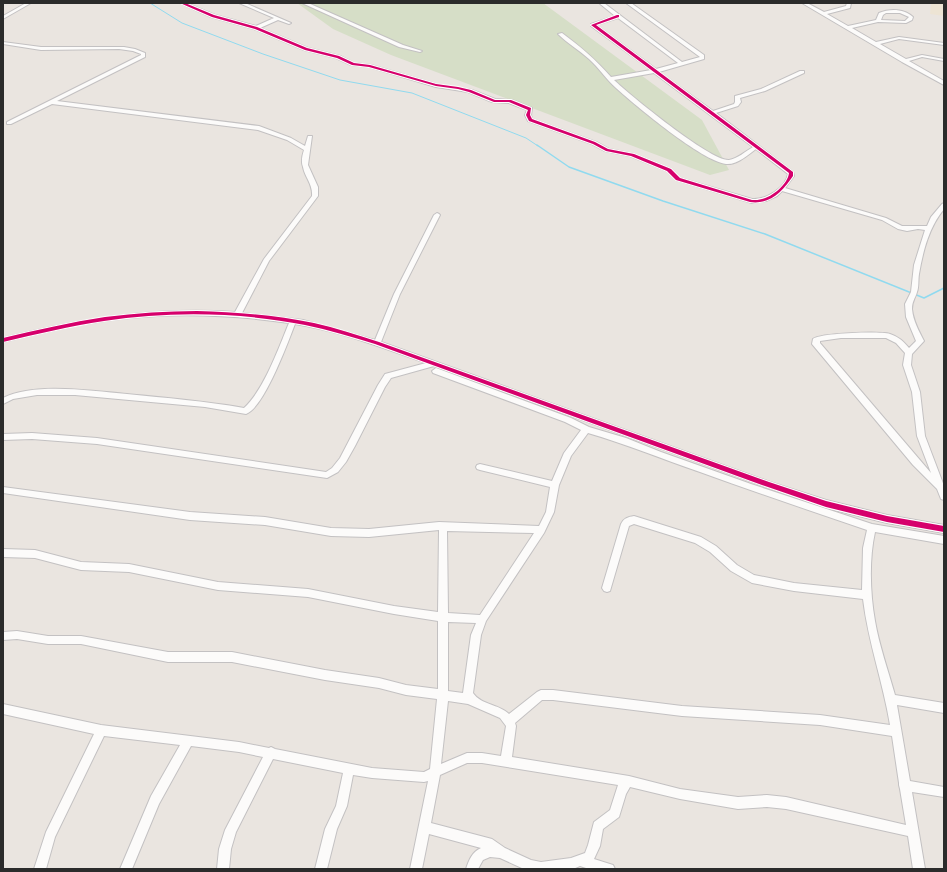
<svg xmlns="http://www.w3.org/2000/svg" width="947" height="872" viewBox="0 0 947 872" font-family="'Alegreya Sans',sans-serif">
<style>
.education{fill:#ede4d4}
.cemetery{fill:#d6dec7}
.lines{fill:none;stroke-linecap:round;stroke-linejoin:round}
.stream-far1{stroke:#90daef;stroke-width:1}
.stream{stroke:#90daef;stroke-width:1.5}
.minor-casing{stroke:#c3c1c2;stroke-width:2}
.minor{fill:#fcfbfa;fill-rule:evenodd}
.cycleway-casing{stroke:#fff;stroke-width:2}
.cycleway{fill:#d6006c;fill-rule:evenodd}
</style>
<rect width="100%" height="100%" fill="#eae5e0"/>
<polygon class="education" points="931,3 944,3 944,16 930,14"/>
<polygon class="cemetery" points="297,3 543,3 702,120 729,170 710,175 391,55 333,29"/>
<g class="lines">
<polyline class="stream-far1" points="150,3 182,23 263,54 340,80 412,93 526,138 538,146"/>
<polyline class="stream" points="537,145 569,167 663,201 765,234 924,298 944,288"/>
<g class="minor-casing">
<g id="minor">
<polygon points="26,3 31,3 3,19 3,16"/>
<path d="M180,3H186L215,15L256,26L274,18L239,3H245L291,23L289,24L278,20L260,28L308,48L340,56L354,63L371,65L436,84L472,90L495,99L512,100L532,108L531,115L532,119L596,142L609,149L634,154L671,169L680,178L752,199C766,200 786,188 788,174L756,149C748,155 737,165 726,164C702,161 636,106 616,88C606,79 599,68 589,59C579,50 567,43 558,34L562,33C581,47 595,59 611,77L651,70L591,26V24L615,16L599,3H604L682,62L700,57L626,3H631L704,55V59L659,72L713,111L734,104L735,102V96L761,89L800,71H804V73L765,91L740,98L741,102L738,106L716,113L793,172L794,176L785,188L886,218L902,226H927L931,217L942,204L944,203V209C929,227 923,251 919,274C918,280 919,287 917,292C915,299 912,301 912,309C913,321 919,331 924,341L912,354L911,365L920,392L925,436L944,486V500L941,499L937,489L913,465L812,344L813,339C820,333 880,331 890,334C899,337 903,341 909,348L916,341L906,317L905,304L911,292L914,265L925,230L918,229L907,231L898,229L882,220L782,191L777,196L766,201L752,203L676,180L667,171L630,156L605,151L592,144L528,121L525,115L527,110L509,103L492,102L468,92L436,87L369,67L351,65L336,58L304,50L254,29L211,17ZM618,18L678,63L656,69L596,25ZM654,73L753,147C746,151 737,159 729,160C710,161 630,95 614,80ZM841,338H886L896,343L905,353L903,365L912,392L917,436L931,473L820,343V341Z"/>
<polygon points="302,3 308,3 403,45 422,51 420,52 399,47"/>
<path d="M802,3H807L824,12L846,6L847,3H851L850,8L827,14L848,26L876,20L879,13C890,8 905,9 913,17L912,20L906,23L878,22L852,28L876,42L899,37L944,43V45L899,39L880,44L906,59L922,55L944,59V61L922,57L909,61L944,81V85L902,62ZM886,13H900L909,17L905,21L881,20L883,15Z"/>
<path d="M3,42L41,47H124L135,49L145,53V57L57,101L259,126L291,138L305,146L308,136H312L308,165L318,187V196L269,261L242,313L303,320L375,340L394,294L434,215L437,213L439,214L440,215L400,294L381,342L770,482L826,500L887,515L944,525V533L887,523L826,508L764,486L434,366L391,378L385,387L355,446L346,462L338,472L327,478L97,444L32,439L3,440V434L32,433L97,438L326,472L332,468L340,458L378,385L385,374L426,363C383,348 340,331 295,324C288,342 264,408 246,414L205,407L75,395H37L13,399L3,404V398C35,382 91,391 127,394C166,398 205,401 244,408C264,390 279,347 289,323C228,314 166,312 104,321C70,326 36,334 3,342V338C83,318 152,307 235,312L264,259L312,196C313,184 305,178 303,167C301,162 302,156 304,150L287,140L258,130L52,104L11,124H7V122L141,55V54L133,51L119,49L41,50L3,44Z"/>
<path d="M436,368L571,418L589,427L626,438L661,452L751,484L872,524L944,536V544L875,532C869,559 870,593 875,621C879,645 888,670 895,695L944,703V713L897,705L910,781L944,787V797L912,792L925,869H913L908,836L786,809L767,807L738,809L680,799L630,787L626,794L619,817L603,829L600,846L594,859L613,865L615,869H589L580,866L573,869H524L500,858L490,857L483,860L478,869H466C469,860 472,852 481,848L429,834L422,869H410L428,781L424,782L372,778L353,775L347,806L337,829L327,869H315L325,829L336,806L343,773L273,759L236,832L231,849L229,869H217L219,849L225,830L263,757L239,752L191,746L159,804L132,869H120L151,796L180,745L104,736L55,837L46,869H34L46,832L94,734L3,714V704L101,725L239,742L269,748L271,747L275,749L372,768L424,772L430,769L437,699L406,695L379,688L325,680L232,662H168L81,644H48L17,639L3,640V632L17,631L48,636H81L168,652H232L325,670L379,678L406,685L438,689V621L394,614L308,597L218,590L129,572L81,570L35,558L3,557V549L35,550L81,562L129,564L218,582L308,589L394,606L438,612L439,530L369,537L331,536L265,525L190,520L3,493V487L190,512L265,517L331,528L369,529L439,522L539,526L546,512L550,487L480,470L477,469L476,467L477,465L480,464L552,481L564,453L581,430L565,422L433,373L432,371ZM588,433C626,444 662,459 700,472C755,492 811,511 867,530L863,548L862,590L794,583L754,575L737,565L716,546L701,537L634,516C628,517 624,518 621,524L602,588L604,591L607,592L610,591L629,526L634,524L695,543L710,552L731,571L752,583L794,591L863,599C868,642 883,682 890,725L820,715L682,706L553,690H541L537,692L509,714C499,704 481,705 473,693L481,635L486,621L544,533L554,512L559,485L571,456ZM447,531L534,533L480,615L448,613ZM448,622L476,623L471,635L463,693L448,691ZM542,700H553L682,716L820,725L892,736L899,783V785L900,789L906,825L786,797L767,795L738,797L680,789L629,776L512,757L516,726L515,723ZM448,701L468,704L500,718L506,726L501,756L482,753H467L441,764ZM467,763H482L618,785L610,810L594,822L588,845L585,853L571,858L541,862L531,860L505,848L492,839L431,823L440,775Z"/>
</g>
</g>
<use href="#minor" class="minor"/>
<g class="cycleway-casing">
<g id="cycleway">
<path d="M180,3H185L214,15L257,27L307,48L339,56L354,63L370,65L436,84L458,87L471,90L495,100H511L531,108L530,115L532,119L595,142L608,149L634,154L671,169L680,178L752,200C756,200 759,200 762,199C772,197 788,184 789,173L591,25L617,15H619V17L596,25L713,112L793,172V176C783,191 770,205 750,202L676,180L667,171L631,156L606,151L593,144L529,121L526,115L528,110L509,102H494L469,92L458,89L436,86L369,67L352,65L337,58L305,50L255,29L212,17Z"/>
<path d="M197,311C236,312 276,315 314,323C336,328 357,335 379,342L769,482L826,501L887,516L944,526V532L887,522L826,507L765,486L375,344C352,337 329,330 305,325C239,312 170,311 104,321C70,326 37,334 3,342V338C37,330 71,322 105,317C136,313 167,311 197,311Z"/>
</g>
</g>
<use href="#cycleway" class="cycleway"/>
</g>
<rect width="947" height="872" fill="none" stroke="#2b2b2b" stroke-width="8"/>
</svg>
